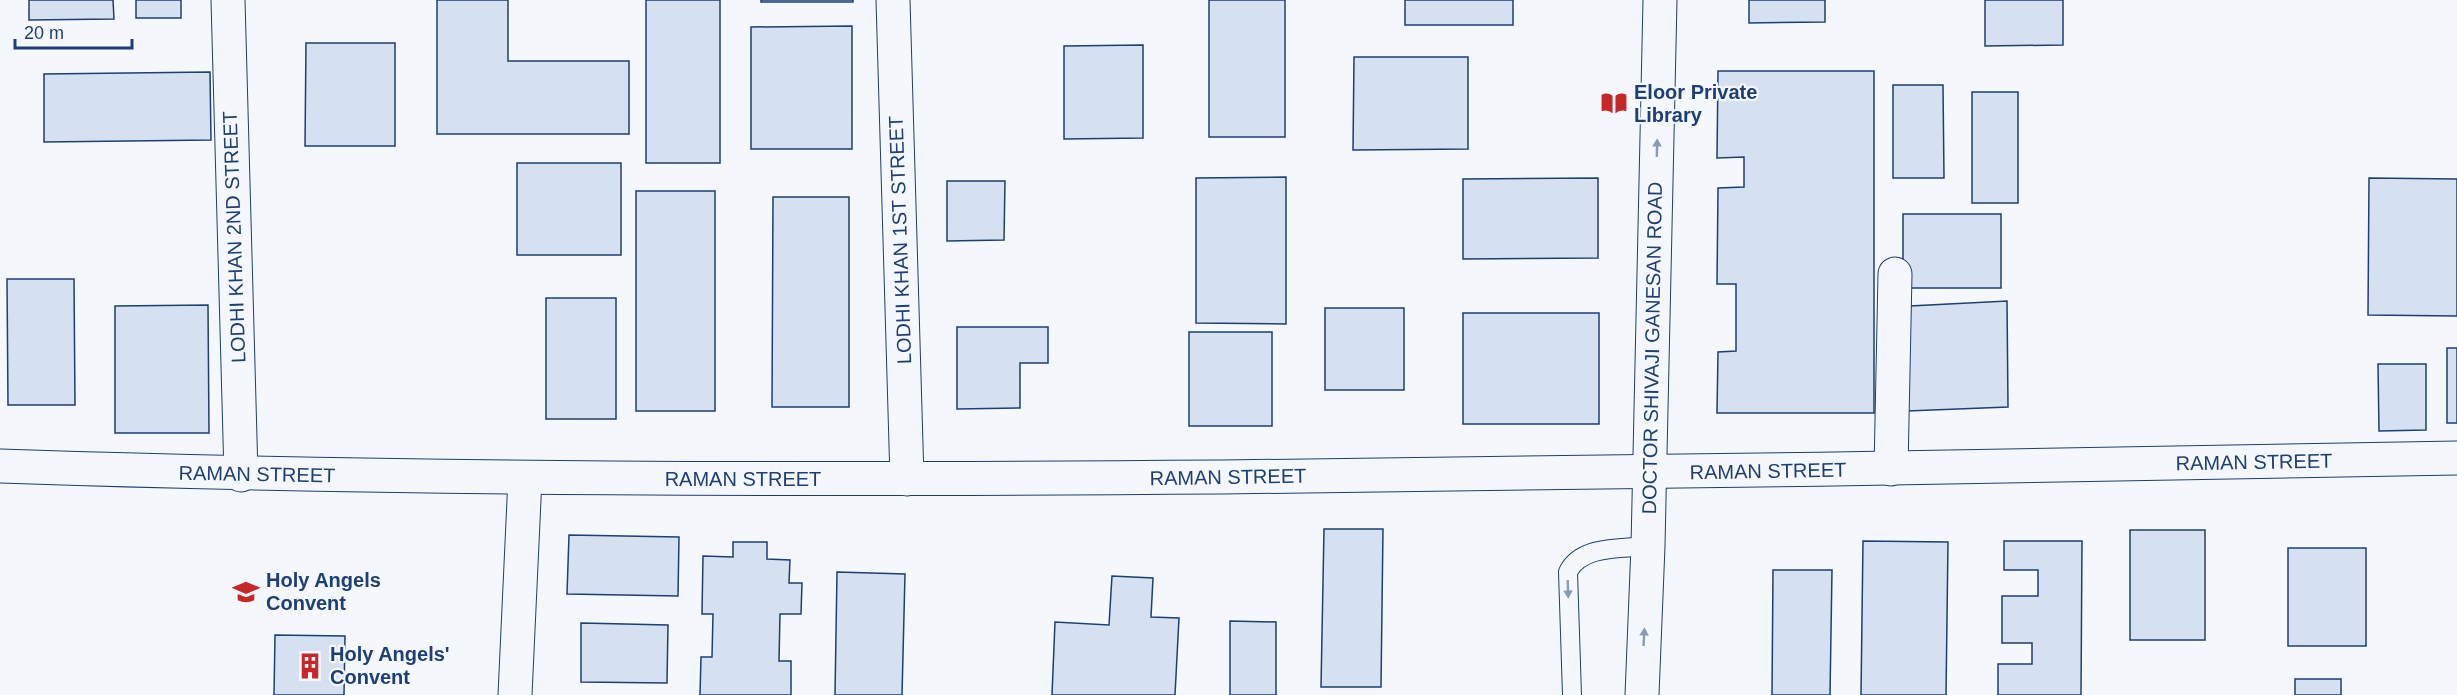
<svg xmlns="http://www.w3.org/2000/svg" width="2457" height="695" viewBox="0 0 2457 695" font-family="Arial,sans-serif">
<style>
.building{fill:#d5e0f0;stroke:#1d3f73;stroke-width:1.5}
.lines{fill:none;stroke-linecap:round;stroke-linejoin:round}
.lane-casing{stroke:#1d3f73;stroke-width:20}
.street-casing{stroke:#1d3f73;stroke-width:35}
.secondary-casing{stroke:#1d3f73;stroke-width:35}
.lane{stroke:#f4f7fb;stroke-width:18}
.street{stroke:#f4f7fb;stroke-width:33}
.secondary{stroke:#f4f7fb;stroke-width:33}
.oneway{fill:#889bb7}
.labels{text-anchor:middle;dominant-baseline:central;stroke-width:4.5;stroke-linejoin:round;paint-order:stroke}
.poi-label{font-size:20px;font-weight:bold;fill:#1d3f73;stroke:#f4f7fb;text-anchor:start}
.street-label{font-size:20px;fill:#1d3f73;stroke:#f4f7fb}
</style>
<rect width="100%" height="100%" fill="#f4f7fb"/>
<g class="building">
<polygon points="29,0 113,0 114,19 29,20"/>
<rect x="136" y="0" width="45" height="18"/>
<polygon points="437,0 508,0 508,61 629,61 629,134 437,134"/>
<rect x="646" y="0" width="74" height="163"/>
<rect x="761" y="0" width="92" height="2"/>
<rect x="1209" y="0" width="76" height="137"/>
<rect x="1405" y="0" width="108" height="25"/>
<polygon points="1749,0 1825,0 1825,22 1749,23"/>
<polygon points="1985,0 2063,0 2063,45 1985,46"/>
<polygon points="852,26 852,149 751,149 751,27"/>
<polygon points="306,43 395,43 395,146 305,146"/>
<polygon points="1143,45 1143,138 1064,139 1064,46"/>
<polygon points="1354,57 1468,57 1468,149 1353,150"/>
<polygon points="1718,71 1874,71 1874,413 1717,413 1718,352 1736,351 1736,284 1717,284 1718,188 1744,187 1744,157 1717,158"/>
<polygon points="210,72 211,140 44,142 44,74"/>
<polygon points="1893,85 1943,85 1944,178 1893,178"/>
<rect x="1972" y="92" width="46" height="111"/>
<rect x="517" y="163" width="104" height="92"/>
<polygon points="1286,177 1286,324 1196,323 1196,178"/>
<polygon points="1598,178 1598,258 1463,259 1463,179"/>
<polygon points="2369,178 2457,179 2457,316 2368,315"/>
<polygon points="947,181 1005,181 1004,240 947,241"/>
<rect x="636" y="191" width="79" height="220"/>
<polygon points="773,197 849,197 849,407 772,407"/>
<rect x="1903" y="214" width="98" height="74"/>
<polygon points="7,279 74,279 75,405 8,405"/>
<rect x="546" y="298" width="70" height="121"/>
<polygon points="2007,301 2008,407 1907,411 1910,306"/>
<polygon points="208,305 209,433 115,433 115,306"/>
<rect x="1325" y="308" width="79" height="82"/>
<rect x="1463" y="313" width="136" height="111"/>
<polygon points="957,327 1048,327 1048,363 1020,363 1020,408 957,409"/>
<rect x="1189" y="332" width="83" height="94"/>
<rect x="2447" y="348" width="10" height="75"/>
<polygon points="2378,364 2426,364 2426,430 2379,431"/>
<polygon points="1324,529 1383,529 1381,687 1321,687"/>
<rect x="2130" y="530" width="75" height="110"/>
<polygon points="569,535 679,537 678,596 567,594"/>
<polygon points="1863,541 1948,542 1946,695 1861,695"/>
<polygon points="2004,541 2082,541 2081,695 1998,695 1998,664 2032,664 2032,643 2002,643 2002,596 2038,596 2038,570 2004,570"/>
<polygon points="733,542 767,542 767,559 790,560 789,583 802,583 801,614 780,614 779,661 791,661 791,695 700,695 701,657 712,657 713,614 702,614 703,556 733,557"/>
<rect x="2288" y="548" width="78" height="98"/>
<polygon points="1773,570 1832,570 1830,695 1772,695"/>
<polygon points="837,572 905,574 902,695 835,695"/>
<polygon points="1112,576 1153,578 1151,617 1179,618 1175,695 1052,695 1055,622 1109,625"/>
<polygon points="1230,621 1276,622 1276,695 1230,695"/>
<polygon points="581,623 668,625 667,683 581,682"/>
<polygon points="275,635 345,636 344,695 274,695"/>
<rect x="2295" y="679" width="46" height="16"/>
</g>
<g class="lines">
<g class="lane-casing">
<path id="lane" d="M1572,695L1568,572C1581,545 1622,549 1648,546"/>
</g>
<g class="street-casing">
<g id="street">
<polyline points="228,0 241,475"/>
<polyline points="893,0 907,479"/>
<path d="M0,466C407,480 815,480 1222,477C1634,473 2045,466 2457,458"/>
<polyline points="1891,469 1895,274"/>
<polyline points="515,695 525,478"/>
</g>
</g>
<g class="secondary-casing">
<polyline id="secondary" points="1642,695 1648,546 1660,0"/>
</g>
<use href="#lane" class="lane"/>
<use href="#street" class="street"/>
<use href="#secondary" class="secondary"/>
</g>
<defs><path id="oneway-solid" d="M-6-.8H1V-3.2L6.5 0L1 3.2V.8H-6Z" transform="scale(1.5)"/></defs>
<g class="oneway">
<use href="#oneway-solid" transform="translate(1657 148) rotate(-89)"/>
<use href="#oneway-solid" transform="translate(1568 589) rotate(88)"/>
<use href="#oneway-solid" transform="translate(1644 637) rotate(-87)"/>
</g>
<defs>
<g id="library-bare" transform="scale(2.07)"><path d="M-6-4Q-3-5.5-.7-3.5V5Q-3 3-6 4ZM6-4Q3-5.5 .7-3.5V5Q3 3 6 4Z" fill="#c62828" stroke="#f4f7fb" stroke-width="2.5" paint-order="stroke"/></g>
<g id="school-bare" transform="scale(2.07)"><path d="M0-5L7-2L0 1L-7-2ZM-4 1L0 2.5L4 1V4Q0 6-4 4Z" fill="#c62828" stroke="#f4f7fb" stroke-width="2.5" paint-order="stroke"/></g>
<g id="building-bare" transform="scale(2.07)"><path d="M-4-6H4V6H1V3H-1V6H-4ZM-2.5-4.3h1.7v1.8h-1.7ZM.8-4.3h1.7v1.8H.8ZM-2.5-1h1.7V.8h-1.7ZM.8-1h1.7V.8H.8Z" fill="#c62828" stroke="#f4f7fb" stroke-width="2.5" paint-order="stroke"/></g>
</defs>
<g fill-rule="evenodd">
<use href="#library-bare" x="1614" y="103"/>
<use href="#school-bare" x="246" y="592"/>
<use href="#building-bare" x="310" y="666"/>
</g>
<g class="labels">
<g class="poi-label">
<text x="1634" y="92">Eloor Private<tspan x="1634" dy="23">Library</tspan></text>
<text x="266" y="580">Holy Angels<tspan x="266" dy="23">Convent</tspan></text>
<text x="330" y="654">Holy Angels'<tspan x="330" dy="23">Convent</tspan></text>
</g>
<g class="street-label">
<text transform="translate(234 237) rotate(-92)">LODHI KHAN 2ND STREET</text>
<text transform="translate(900 240) rotate(-92)">LODHI KHAN 1ST STREET</text>
<text transform="translate(1652 348) rotate(-89)">DOCTOR SHIVAJI GANESAN ROAD</text>
<text transform="translate(2254 462) rotate(-1)">RAMAN STREET</text>
<text transform="translate(1768 471) rotate(-1)">RAMAN STREET</text>
<text transform="translate(257 474) rotate(1)">RAMAN STREET</text>
<text transform="translate(1228 477) rotate(-1)">RAMAN STREET</text>
<text x="743" y="479">RAMAN STREET</text>
</g>
</g>
<path d="M15 39v9h117v-9" fill="none" stroke="#1d3f73" stroke-width="3"/>
<text x="24" y="39" font-size="18" fill="#1d3f73" stroke="#f4f7fb" stroke-width="4.5" paint-order="stroke">20 m</text>
</svg>
